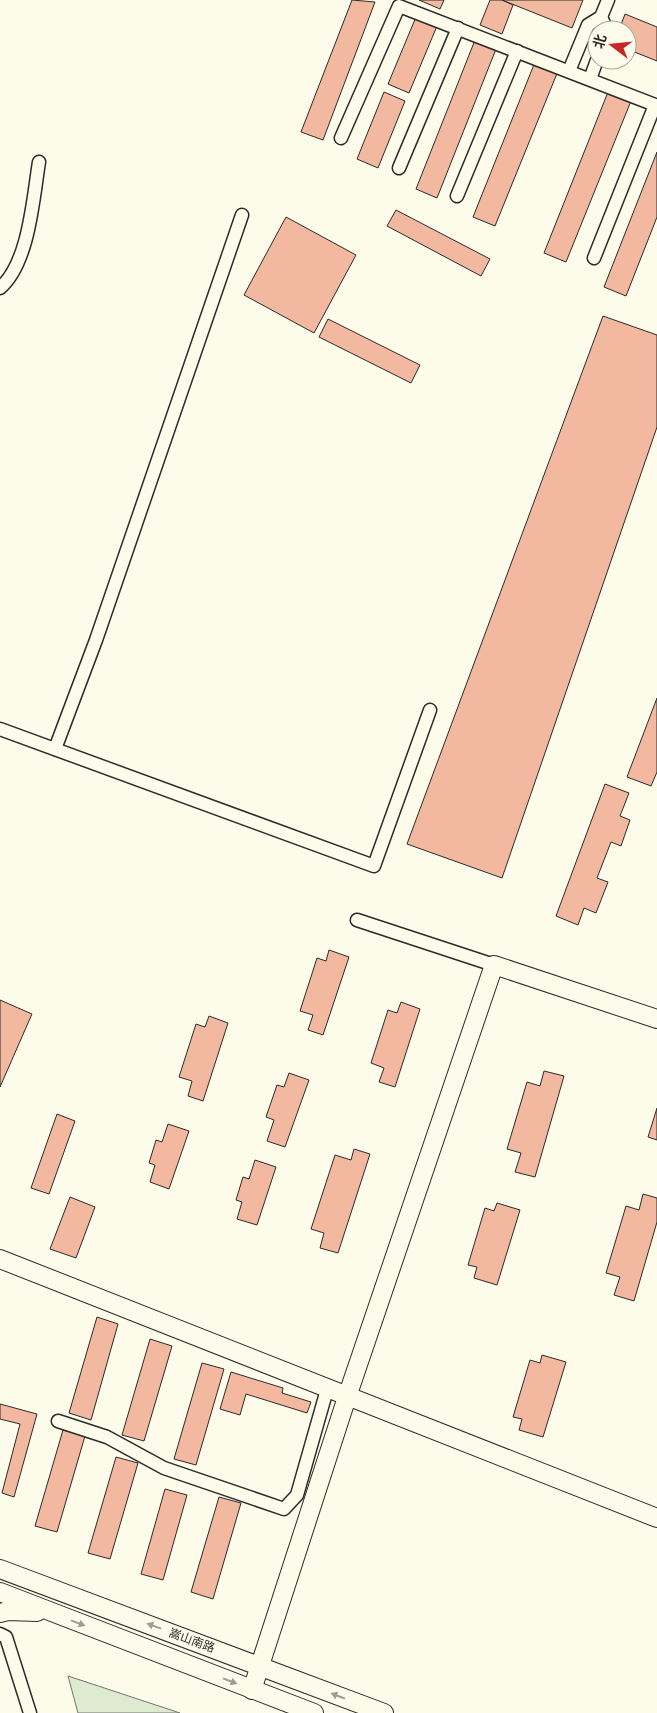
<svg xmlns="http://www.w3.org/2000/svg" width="657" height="1713" viewBox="0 0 657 1713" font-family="Quicksand,'Noto Sans SC',sans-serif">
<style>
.green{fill:#deebd1;stroke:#74746e}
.building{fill:#f2b8a0;stroke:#2b2b2b}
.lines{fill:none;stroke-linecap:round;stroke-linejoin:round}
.street-casing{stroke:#2b2b2b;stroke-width:15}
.secondary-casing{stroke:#2b2b2b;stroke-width:20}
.street{stroke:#fdfbea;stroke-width:12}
.secondary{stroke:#fdfbea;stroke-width:18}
.oneway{fill:#9e9d94}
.labels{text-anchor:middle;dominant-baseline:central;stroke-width:4;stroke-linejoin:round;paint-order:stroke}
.street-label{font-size:12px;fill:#2b2b2b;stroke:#fdfbea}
</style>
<rect width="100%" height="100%" fill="#fdfbea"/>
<polygon class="green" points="68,1676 180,1713 78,1713"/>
<g class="building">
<polygon points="352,0 375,2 323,140 301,132"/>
<polygon points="419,0 444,0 440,9"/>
<polygon points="490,0 502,0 513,5 502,34 480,25"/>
<polygon points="502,0 583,0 572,28"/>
<polygon points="625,14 657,27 657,61 627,49 627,30 619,30"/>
<polygon points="416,17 437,26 409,93 388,84"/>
<polygon points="475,40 496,49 437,198 416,189"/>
<polygon points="535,62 558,71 495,226 473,217"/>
<polygon points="384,92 405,101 378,168 357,159"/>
<polygon points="608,92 631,101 566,262 544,253"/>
<polygon points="657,152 657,217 626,296 604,287"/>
<polygon points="396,210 490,259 481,276 387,226"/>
<polygon points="286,217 356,255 314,333 244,295"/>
<polygon points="603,316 657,335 657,427 502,878 407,844"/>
<polygon points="328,319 420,365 411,383 319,337"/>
<polygon points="657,698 657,772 651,786 627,777"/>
<polygon points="605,784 629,793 620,816 630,820 621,846 611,842 597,878 608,882 596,913 584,908 578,925 556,916"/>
<polygon points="329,950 349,957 323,1035 308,1030 313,1015 300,1011 317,958 326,961"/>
<polygon points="0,1000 32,1014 0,1087"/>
<polygon points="401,1002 420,1009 395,1087 379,1082 384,1068 371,1063 388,1010 397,1013"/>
<polygon points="209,1016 228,1023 203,1101 188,1096 192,1081 179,1077 196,1024 205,1027"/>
<polygon points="544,1071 564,1076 535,1177 515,1172 521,1153 507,1149 527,1082 540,1086"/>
<polygon points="289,1073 309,1080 285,1147 267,1141 274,1120 266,1117 277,1085 284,1087"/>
<polygon points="657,1108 657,1140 648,1137"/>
<polygon points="57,1114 75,1121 49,1194 31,1188"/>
<polygon points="168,1124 189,1131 169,1189 150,1182 155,1165 149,1163 156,1140 162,1142"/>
<polygon points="354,1149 370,1154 338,1253 320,1248 324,1233 311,1229 335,1155 351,1160"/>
<polygon points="255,1160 276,1167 257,1225 237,1219 242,1202 236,1200 243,1177 249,1179"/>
<polygon points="643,1194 657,1198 657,1222 634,1301 614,1295 620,1277 606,1273 626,1206 639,1210"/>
<polygon points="70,1197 95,1207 76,1258 50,1249"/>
<polygon points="497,1203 520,1210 497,1285 474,1278 477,1267 468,1265 485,1208 494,1211"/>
<polygon points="97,1317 118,1324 91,1420 69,1413"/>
<polygon points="150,1339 172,1346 144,1441 122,1435"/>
<polygon points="542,1355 566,1362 543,1437 519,1430 522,1419 513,1417 530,1360 540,1363"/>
<polygon points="202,1363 224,1369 196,1465 174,1459"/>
<polygon points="231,1372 283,1388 282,1393 311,1402 307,1413 246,1394 240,1415 220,1409"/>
<polygon points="0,1404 37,1414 14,1497 2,1493 20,1424 0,1419"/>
<polygon points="63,1430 85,1436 57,1532 35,1526"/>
<polygon points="116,1457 138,1463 110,1559 88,1553"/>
<polygon points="165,1489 187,1495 163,1580 141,1574"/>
<polygon points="219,1497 241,1503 213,1599 191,1592"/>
</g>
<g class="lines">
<g class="street-casing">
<g id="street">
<polyline points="601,17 607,30"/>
<polyline points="569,71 588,25 601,17 608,0"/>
<polyline points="590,79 597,60"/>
<polyline points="341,138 399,6 655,105 594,258"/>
<polyline points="399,168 458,28"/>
<polyline points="457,196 517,51"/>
<path d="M0,288C29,263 33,199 39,162"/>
<polyline points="0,729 374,866 430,710"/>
<polyline points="55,749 96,640 242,215"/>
<polyline points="357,920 494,965"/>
<polyline points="58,1421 107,1437 164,1468 284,1509 297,1495 328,1386"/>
<polyline points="0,1634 6,1637 30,1713"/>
</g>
</g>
<g class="secondary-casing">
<g id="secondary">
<polyline points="0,1259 657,1518"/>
<polyline points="0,1569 384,1713"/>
<polyline points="0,1592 314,1713"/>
<polyline points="0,1613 8,1611 37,1612"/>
<polyline points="252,1690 348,1394 494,965 657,1019"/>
</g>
</g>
<use href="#street" class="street"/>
<use href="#secondary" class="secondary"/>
</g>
<defs><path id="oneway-solid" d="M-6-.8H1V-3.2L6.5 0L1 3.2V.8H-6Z" transform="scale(1.25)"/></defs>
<g class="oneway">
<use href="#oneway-solid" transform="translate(78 1623) rotate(21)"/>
<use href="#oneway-solid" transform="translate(154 1626) rotate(-160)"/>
<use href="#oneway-solid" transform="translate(230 1681) rotate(21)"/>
<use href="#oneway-solid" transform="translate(338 1696) rotate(-159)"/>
</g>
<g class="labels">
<g class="street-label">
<text transform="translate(192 1640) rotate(20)">嵩山南路</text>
</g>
</g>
<g transform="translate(612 45) rotate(286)"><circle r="24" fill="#fdfbea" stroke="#a9a89e"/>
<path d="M0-4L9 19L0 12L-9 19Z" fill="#c62828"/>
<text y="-8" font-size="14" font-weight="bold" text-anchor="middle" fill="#2b2b2b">北</text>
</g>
</svg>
